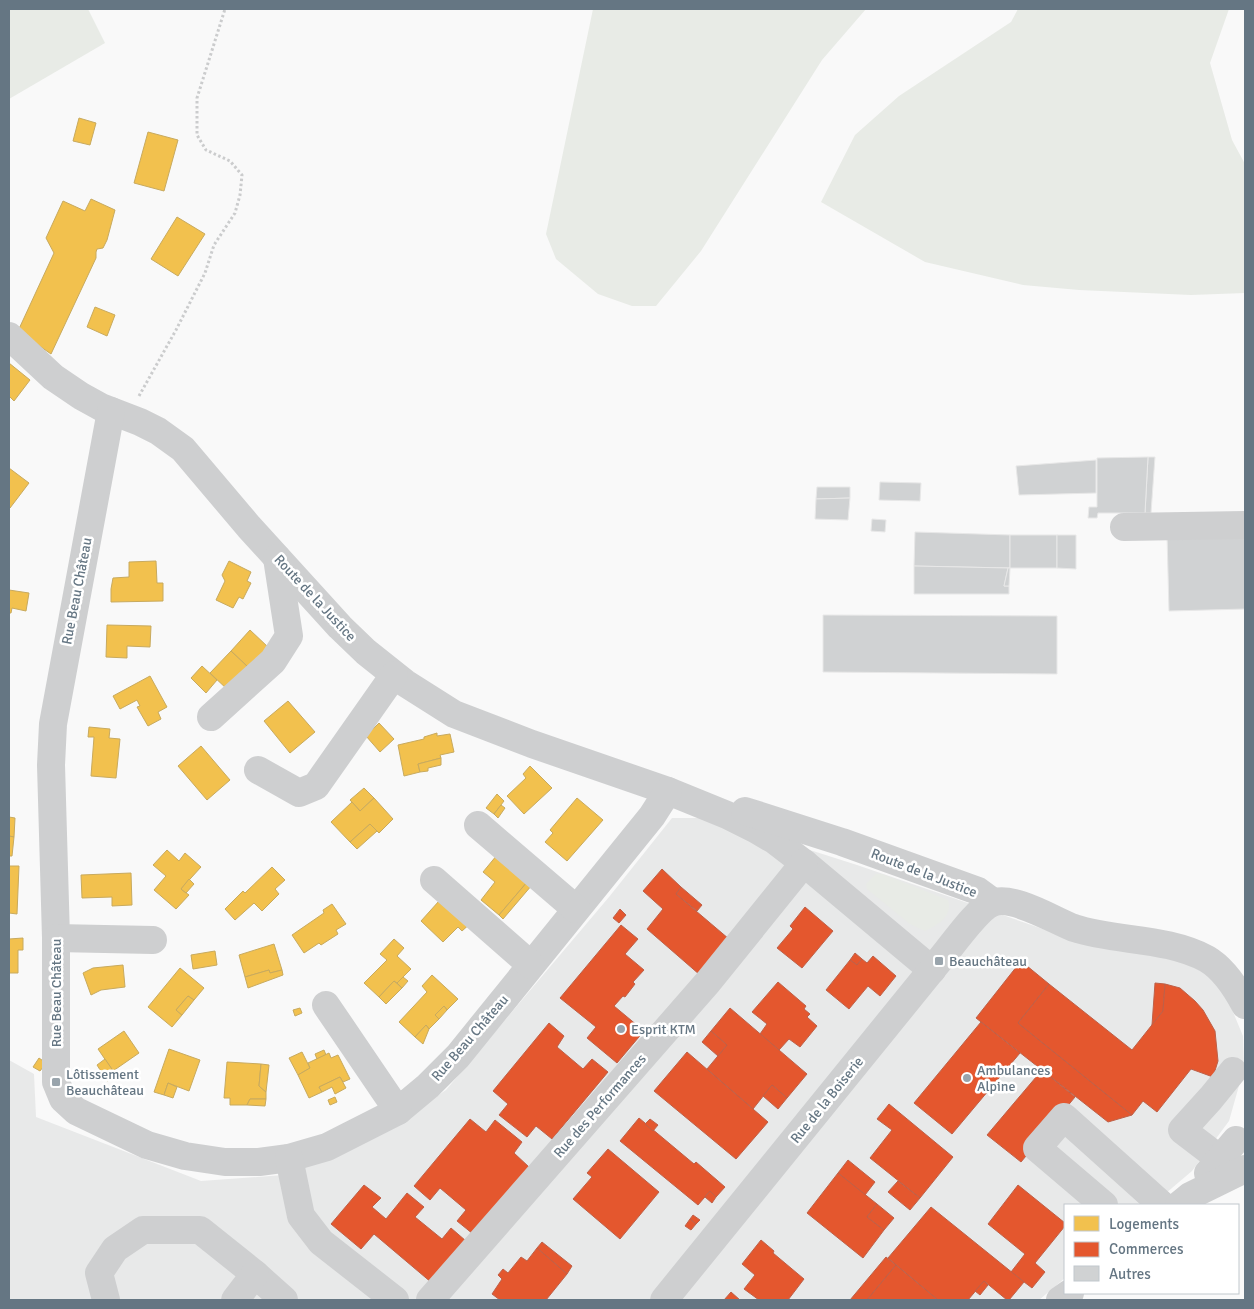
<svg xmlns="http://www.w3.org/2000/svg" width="1254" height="1309" viewBox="0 0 1254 1309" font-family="Signika,sans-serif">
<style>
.built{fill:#e8e9e9}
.green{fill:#e8ebe6}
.homes{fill:#f2c14e;stroke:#c8aa5e}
.shops{fill:#e4572e;stroke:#be6048}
.building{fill:#d0d2d3;stroke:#e8e8e8}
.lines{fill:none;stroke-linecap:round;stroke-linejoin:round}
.path{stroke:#cbcccd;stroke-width:3;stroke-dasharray:2.5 2.5;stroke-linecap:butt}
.minor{stroke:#cecfd0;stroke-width:28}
.poi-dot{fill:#99a4ac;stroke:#fff;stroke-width:2}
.labels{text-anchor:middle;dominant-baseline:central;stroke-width:5;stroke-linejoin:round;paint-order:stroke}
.street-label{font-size:14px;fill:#657683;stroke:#fff}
.poi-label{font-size:14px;fill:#657683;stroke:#fff;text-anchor:start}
</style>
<rect width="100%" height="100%" fill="#f9f9f9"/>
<polygon class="built" points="672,818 710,818 857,865 1049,931 1185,963 1209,975 1228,1000 1243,1036 1244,1068 1229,1121 1192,1171 1152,1205 1065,1205 1065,1278 1039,1300 9,1300 9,1060 34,1074 36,1117 201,1181 284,1175 379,1135 446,1090 609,897"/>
<g class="green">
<polygon points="9,9 88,9 105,43 9,99"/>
<polygon points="593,9 866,9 822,60 701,251 656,306 632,306 598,294 556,259 546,234"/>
<polygon points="1018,9 1229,9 1210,63 1232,140 1245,164 1245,293 1191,295 1079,290 1023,285 925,262 821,202 855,135 899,96 1011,22"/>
<path d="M876,874H882L948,900C953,916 938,925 925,931L910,924L867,889L866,884Z"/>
</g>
<g class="homes">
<polygon points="79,118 96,123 90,145 73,141"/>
<polygon points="148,132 178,140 164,191 134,183"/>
<polygon points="91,199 115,210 107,240 103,248 97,249 96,252 96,258 51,354 18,331 54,253 46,238 63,201 85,211"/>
<polygon points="177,217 205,234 178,276 151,259"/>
<polygon points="95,307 115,315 107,336 87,327"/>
<polygon points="9,363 30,380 14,401 9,396"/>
<polygon points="9,468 29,483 10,508 9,507"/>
<polygon points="156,561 157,583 163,583 163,601 111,602 111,589 113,578 129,577 129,562"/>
<polygon points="229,561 251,572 247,581 251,583 243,599 239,597 233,608 216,600 225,581 222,575"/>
<polygon points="9,590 29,593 26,611 12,608 11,613 9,613"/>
<polygon points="107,625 151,626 150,647 127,646 127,658 106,657"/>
<polygon points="250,630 268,647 249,668 231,651"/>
<polygon points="231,651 249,668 229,691 210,673"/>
<polygon points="202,666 217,680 206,693 191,678"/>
<polygon points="150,676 167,707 158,712 161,719 148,726 137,707 140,706 137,700 120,709 113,696"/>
<polygon points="288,701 315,732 290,753 264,721"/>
<polygon points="379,723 394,739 380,752 366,736"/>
<polygon points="89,727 110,729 109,738 120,739 116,778 91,776 94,737 88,737"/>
<polygon points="437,733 437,736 450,734 454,752 440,755 441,758 418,764 420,772 404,776 398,745 424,739 424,737"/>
<polygon points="201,746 230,780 207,800 178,766"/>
<polygon points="441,758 441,765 428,768 428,771 420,772 418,764"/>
<polygon points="530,766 552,788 524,814 507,796 526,778 523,774"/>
<polygon points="364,788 374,798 360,811 350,800"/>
<polygon points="497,794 504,801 494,814 486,808"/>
<polygon points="374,798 393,819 379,833 370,824 350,842 331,822 352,802 360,811"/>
<polygon points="577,798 603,820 567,861 545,842 553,833 550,830"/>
<polygon points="501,805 505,808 498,818 494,814"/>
<polygon points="9,817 15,818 14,837 9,836"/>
<polygon points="370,824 377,831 357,849 350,842"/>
<polygon points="9,836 14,837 12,856 9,856"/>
<polygon points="167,850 179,861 185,853 201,867 181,889 189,895 176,909 154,890 166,876 153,865"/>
<polygon points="497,855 528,881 499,915 481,900 495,882 483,872"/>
<polygon points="9,866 19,866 17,914 9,913"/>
<polygon points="272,867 285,880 275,889 279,894 262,911 254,903 235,920 225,909 243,891 245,893"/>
<polygon points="131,873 132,905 112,906 112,897 82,898 81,875"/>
<polygon points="189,879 194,884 186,893 181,889"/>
<polygon points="528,881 532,885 503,919 499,915"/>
<polygon points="439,901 472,922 462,931 458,927 443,942 421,921"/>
<polygon points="332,904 346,924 336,930 338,934 321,945 319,943 304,953 292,935 324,913 323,910"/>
<polygon points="23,938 23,950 18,950 18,973 9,973 9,939"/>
<polygon points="394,939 404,948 397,956 411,969 397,983 394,981 379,997 364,983 387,960 380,954"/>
<polygon points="274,944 282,970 270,973 269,970 245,977 239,955"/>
<polygon points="215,951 217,965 193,969 191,955"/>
<polygon points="123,965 125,987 101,990 91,995 83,973 93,968"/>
<polygon points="180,968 204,988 194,1000 188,996 176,1010 182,1015 172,1027 148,1007"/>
<polygon points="269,970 270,973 282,970 283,975 248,988 245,977"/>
<polygon points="432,975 458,999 447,1010 444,1006 435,1015 439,1019 429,1029 426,1025 415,1037 399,1022 427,992 422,986"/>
<polygon points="403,977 408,981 402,988 397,983"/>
<polygon points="394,981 402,988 386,1004 379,997"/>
<polygon points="188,996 194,1000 182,1015 176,1010"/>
<polygon points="444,1006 447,1010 439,1019 435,1015"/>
<polygon points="300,1008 302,1013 295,1016 293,1010"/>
<polygon points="426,1025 429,1029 423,1044 415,1037"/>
<polygon points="124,1031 139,1053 113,1071 98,1049"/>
<polygon points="169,1049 200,1060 189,1091 168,1083 164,1095 154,1092"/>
<polygon points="324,1050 326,1055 317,1059 315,1054"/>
<polygon points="302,1052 310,1068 298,1075 289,1058"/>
<polygon points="329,1053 331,1058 338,1055 350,1079 343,1082 340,1077 319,1087 322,1092 309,1098 298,1075 310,1068 308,1063"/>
<polygon points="39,1058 46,1063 40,1071 33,1067"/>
<polygon points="105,1059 116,1075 107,1081 97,1065"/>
<polygon points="227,1062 261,1064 259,1086 266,1092 266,1099 250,1099 247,1105 230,1105 230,1098 224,1098"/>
<polygon points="261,1064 269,1065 266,1092 259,1086"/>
<polygon points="340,1077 346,1088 335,1094 332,1087 322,1092 319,1087"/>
<polygon points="168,1083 177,1087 173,1098 164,1095"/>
<polygon points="335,1097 337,1102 330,1105 328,1100"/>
<polygon points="250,1099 266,1099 265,1106 247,1105"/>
</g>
<g class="shops">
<polygon points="662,869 681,887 676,894 729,939 700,975 647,929 663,909 643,891"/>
<polygon points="681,887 702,905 697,911 676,894"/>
<polygon points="805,907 833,931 802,968 777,948 793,929 790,926"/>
<polygon points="620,909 626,915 619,923 613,918"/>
<polygon points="621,925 638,939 625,954 644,970 633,982 635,984 625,997 623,996 614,1006 644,1031 617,1063 587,1038 596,1027 560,998"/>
<polygon points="855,953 862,959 857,965 850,960"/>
<polygon points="873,956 896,976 880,996 868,986 849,1009 826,990 850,960 857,965 862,959 867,963"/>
<polygon points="1021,961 1049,984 1018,1023 1132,1115 1108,1122 976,1018"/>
<polygon points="778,982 806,1006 804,1009 810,1014 807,1017 817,1026 800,1047 789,1039 779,1050 760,1034 767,1024 752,1012"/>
<polygon points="1155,983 1165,984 1163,1011 1152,1025"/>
<polygon points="1049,984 1132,1050 1163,1011 1165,984 1180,988 1195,1001 1203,1010 1215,1031 1218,1061 1213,1077 1191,1069 1157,1112 1143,1101 1132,1115 1018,1023"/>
<polygon points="730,1008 807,1074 787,1098 772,1085 753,1109 707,1069 727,1045 711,1031"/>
<polygon points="981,1022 1020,1053 952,1134 914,1103"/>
<polygon points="549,1023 564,1036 557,1047 583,1069 592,1059 608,1072 552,1139 536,1126 527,1137 499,1115 508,1104 493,1091"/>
<polygon points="711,1031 727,1045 718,1056 702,1042"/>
<polygon points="687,1052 768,1122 736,1159 654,1091"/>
<polygon points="1042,1070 1075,1097 1021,1162 987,1135"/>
<polygon points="772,1085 787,1098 778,1109 763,1096"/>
<polygon points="889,1104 953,1157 920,1198 870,1158 892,1130 877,1119"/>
<polygon points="639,1118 694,1164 696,1162 725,1187 716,1197 710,1191 698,1205 620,1141"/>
<polygon points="470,1119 486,1132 495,1120 522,1142 514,1153 529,1167 473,1234 457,1221 466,1210 440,1188 430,1200 414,1186"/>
<polygon points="650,1119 658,1125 653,1131 645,1124"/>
<polygon points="608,1149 659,1192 620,1239 573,1199 592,1177 587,1173"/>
<polygon points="848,1160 875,1182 865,1195 838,1173"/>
<polygon points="838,1173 877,1204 867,1217 884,1230 863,1258 807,1213"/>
<polygon points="898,1181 920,1198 910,1210 888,1192"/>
<polygon points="364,1185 381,1198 372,1207 386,1219 407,1193 424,1207 415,1217 442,1239 451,1228 466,1241 432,1283 374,1234 361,1249 331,1224"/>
<polygon points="1018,1185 1065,1223 1065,1226 1035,1263 1045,1272 1032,1288 1011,1272 1025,1254 988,1224"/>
<polygon points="710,1191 716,1197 712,1203 705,1197"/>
<polygon points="877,1204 894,1218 884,1230 867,1217"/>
<polygon points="931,1207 1024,1282 1009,1300 1007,1300 984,1281 968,1300 938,1300 888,1258"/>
<polygon points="693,1215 700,1220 696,1224 690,1219"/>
<polygon points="690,1219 696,1224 691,1230 685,1226"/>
<polygon points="761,1240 774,1251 773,1253 804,1279 788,1300 759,1300 744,1289 755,1275 742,1264"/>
<polygon points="542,1242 572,1266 567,1274 537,1248"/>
<polygon points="537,1248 567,1274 546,1300 500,1300 492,1294 502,1279 498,1275 503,1269 508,1273 521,1257 527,1261"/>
<polygon points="886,1257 896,1265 867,1300 850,1300"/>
<polygon points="896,1265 909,1276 938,1300 867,1300"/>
<polygon points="984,1281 988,1285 980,1295 975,1291"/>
<polygon points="731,1292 740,1300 724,1300"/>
</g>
<g class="building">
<polygon points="1148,457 1155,457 1151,513 1145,513"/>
<polygon points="1148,457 1145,513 1098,513 1097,518 1088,518 1089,507 1097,507 1097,458"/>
<polygon points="1096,460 1096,493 1019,495 1016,466"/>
<polygon points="880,482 921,483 920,501 879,500"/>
<polygon points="817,487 850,487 850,498 816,499"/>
<polygon points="850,498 848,520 815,519 816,499"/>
<polygon points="872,519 886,520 885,532 871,531"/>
<polygon points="915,532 1010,535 1010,568 914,566"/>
<polygon points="1245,532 1245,609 1169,611 1167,534"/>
<rect x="1010" y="535" width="47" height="33"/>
<polygon points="1057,535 1076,535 1076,569 1057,568"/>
<polygon points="914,566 1008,568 1004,586 1009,586 1009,594 914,594"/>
<polygon points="1008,568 1010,568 1009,586 1004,586"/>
<polygon points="823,615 1057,616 1057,674 823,672"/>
</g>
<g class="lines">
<polyline class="path" points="139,396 176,330 205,273 214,245 235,213 240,195 242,175 230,161 206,150 197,135 197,98 225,9"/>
<g class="minor">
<polyline points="9,336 53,377 81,396 101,407 140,422 158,431 183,449 249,527 340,627 366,652 405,683 454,714 532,744 668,791 727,815 755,829 774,840 804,863 932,970"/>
<polyline points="111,411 53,724 51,765 56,938 56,1082 63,1099 76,1111 147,1145 185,1156 225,1162 259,1162 289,1158 327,1147 398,1111 428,1086 458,1056 652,816 668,791"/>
<polyline points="1124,527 1245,525"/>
<polyline points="211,717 273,661 289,636 277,558"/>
<polyline points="258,770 299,793 316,786 394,675"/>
<polyline points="745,811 842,842 978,891 993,902"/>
<polyline points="478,825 576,909"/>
<polyline points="434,880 531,965"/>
<polyline points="56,938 153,940"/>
<polyline points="326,1005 398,1111"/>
<polyline points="289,1158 301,1216 321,1242 395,1300"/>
<polyline points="1220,1159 1182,1130 1211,1098 1233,1071"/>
<polyline points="1208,1173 1236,1140"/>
<polyline points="1104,1205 1037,1148 1064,1117 1162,1205"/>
<polyline points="1179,1205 1190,1196 1245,1169"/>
<polyline points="106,1300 99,1273 115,1249 143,1230 200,1230 255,1274 284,1300"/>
<polyline points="235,1300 255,1274"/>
<polyline points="430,1300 708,982 804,863"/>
<path d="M664,1300L939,961C951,947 977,909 992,903C1012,894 1055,921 1074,928C1117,942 1166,937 1207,959C1224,969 1236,988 1245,1005"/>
<polyline points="1060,1300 1070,1293"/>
</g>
</g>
<g class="poi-dot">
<rect x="934" y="956" width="10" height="10" rx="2.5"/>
<circle cx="621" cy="1029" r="5"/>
<circle cx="967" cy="1078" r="5"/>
<rect x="51" y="1077" width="10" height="10" rx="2.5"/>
</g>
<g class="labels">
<g class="street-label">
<text transform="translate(77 591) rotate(-79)">Rue Beau Château</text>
<text transform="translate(315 598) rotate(47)">Route de la Justice</text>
<text transform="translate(924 873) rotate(21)">Route de la Justice</text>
<text transform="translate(56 993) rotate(-90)">Rue Beau Château</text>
<text transform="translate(470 1038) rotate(-49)">Rue Beau Château</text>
<text transform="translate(827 1100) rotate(-51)">Rue de la Boiserie</text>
<text transform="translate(600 1106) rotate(-49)">Rue des Performances</text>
</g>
<g class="poi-label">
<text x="949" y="961">Beauchâteau</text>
<text x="631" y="1029">Esprit KTM</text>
<text x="977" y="1070">Ambulances<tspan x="977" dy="16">Alpine</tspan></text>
<text x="66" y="1074">Lôtissement<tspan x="66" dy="16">Beauchâteau</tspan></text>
</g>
</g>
<rect width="1254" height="1309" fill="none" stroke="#657683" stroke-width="20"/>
<rect x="1064" y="1204" width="175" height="90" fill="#ffffff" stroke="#c1c8cd"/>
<rect x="1074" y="1216" width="25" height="15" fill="#f2c14e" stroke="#c1c8cd"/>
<text x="1109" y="1229" font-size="15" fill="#657683">Logements</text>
<rect x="1074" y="1242" width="25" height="15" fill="#e4572e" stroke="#c1c8cd"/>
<text x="1109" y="1254" font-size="15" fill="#657683">Commerces</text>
<rect x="1074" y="1266" width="25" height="15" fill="#d0d2d3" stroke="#c1c8cd"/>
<text x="1109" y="1279" font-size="15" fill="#657683">Autres</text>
</svg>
